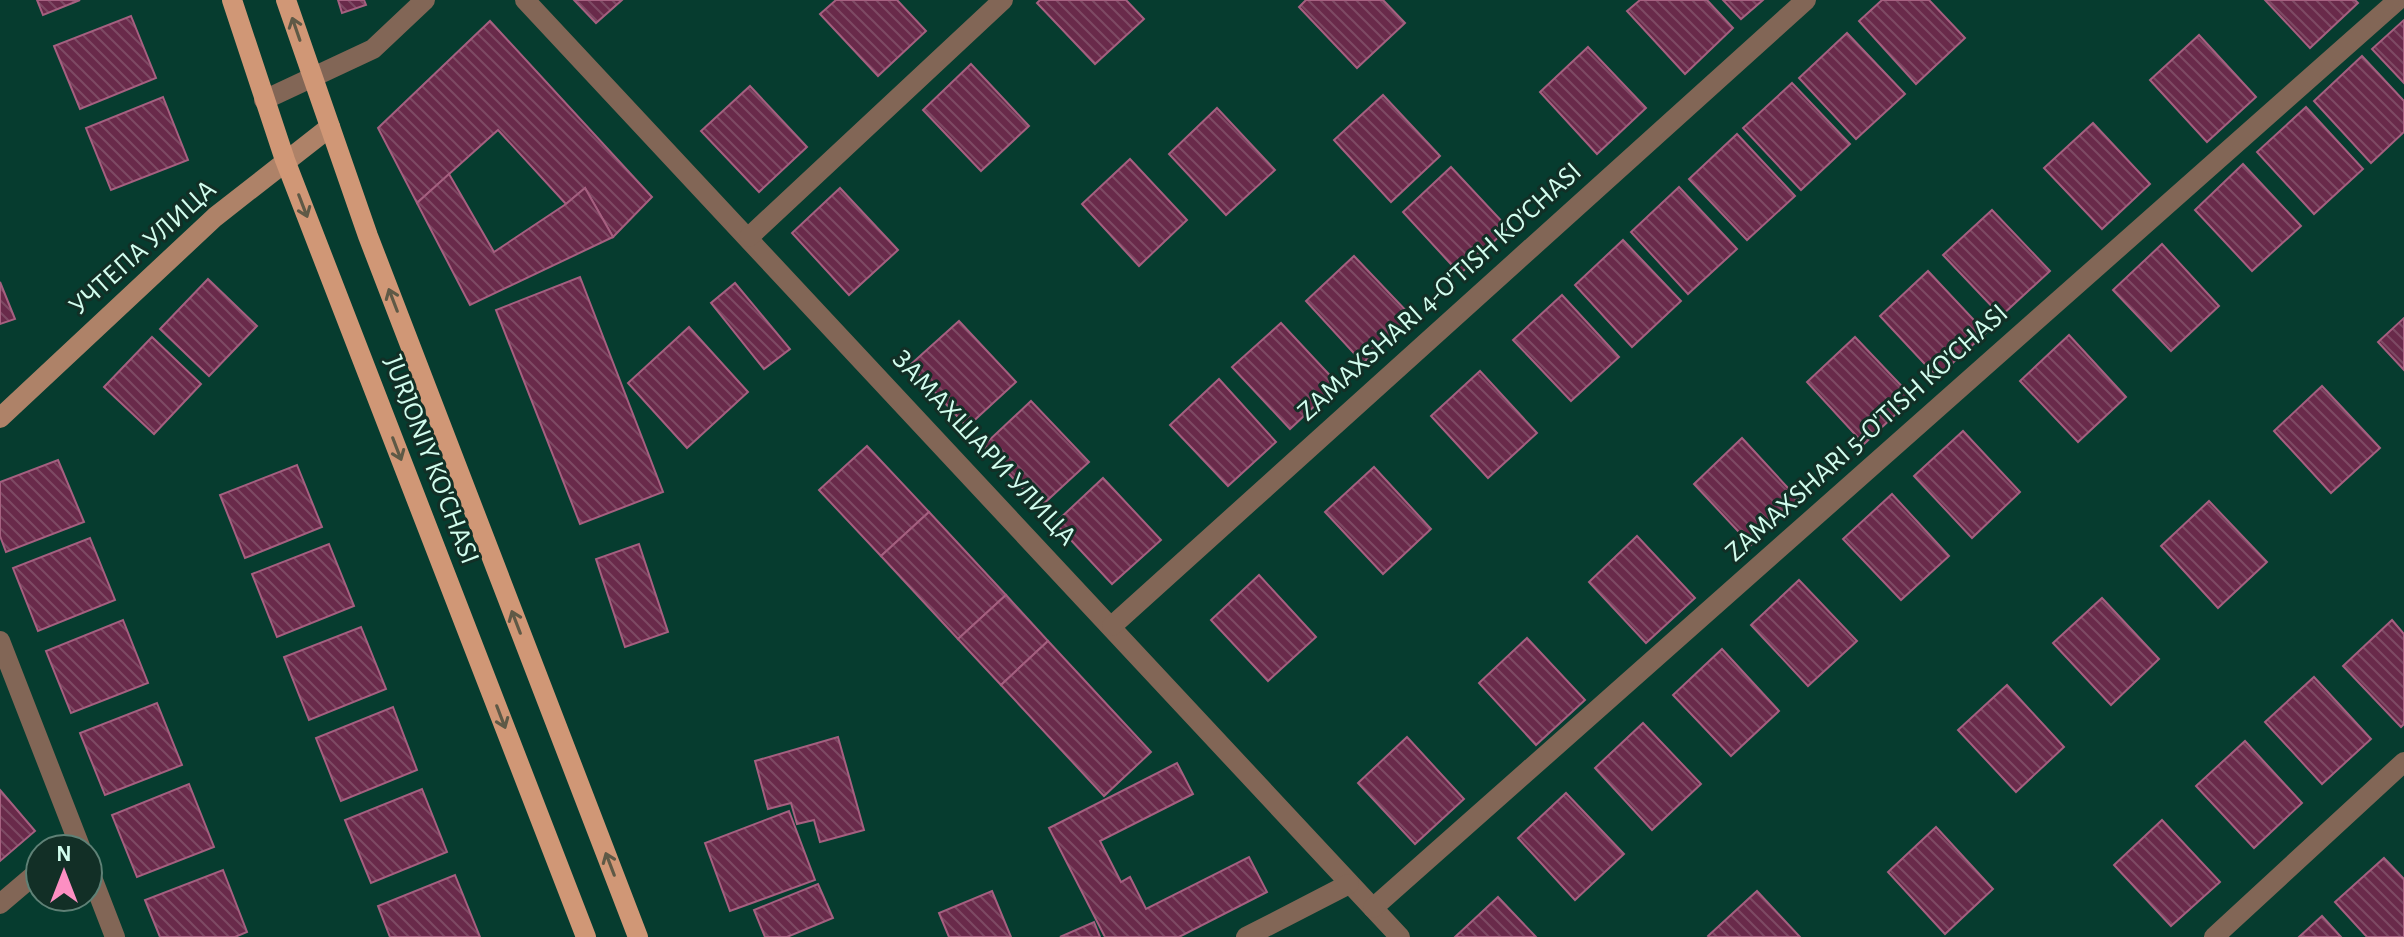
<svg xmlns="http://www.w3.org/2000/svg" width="2404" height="937" viewBox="0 0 2404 937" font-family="'Alegreya Sans',sans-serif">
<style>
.building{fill:url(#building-back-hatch);stroke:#a56080;stroke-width:2}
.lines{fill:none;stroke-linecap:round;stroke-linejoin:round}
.street{stroke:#826656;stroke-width:20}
.secondary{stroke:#ae8268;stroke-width:20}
.primary{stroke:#d09776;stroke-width:20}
.oneway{stroke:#5e5946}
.labels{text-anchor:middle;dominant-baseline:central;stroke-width:6;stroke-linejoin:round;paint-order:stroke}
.street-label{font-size:28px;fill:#d2fdee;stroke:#122f26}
</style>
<defs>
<pattern id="building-back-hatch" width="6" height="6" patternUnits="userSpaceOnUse" patternTransform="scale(2)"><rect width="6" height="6" fill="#692a4a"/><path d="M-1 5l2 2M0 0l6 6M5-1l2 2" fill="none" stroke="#7e4a64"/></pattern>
</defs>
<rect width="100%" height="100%" fill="#063c2f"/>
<g class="building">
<polygon points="37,0 80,0 43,15"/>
<polygon points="338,0 364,0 366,5 342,13"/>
<polygon points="574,0 622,0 596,23"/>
<polygon points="836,0 897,0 926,31 878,76 820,14"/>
<polygon points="1040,0 1126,0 1144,19 1095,64 1037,3"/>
<polygon points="1306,0 1383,0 1405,23 1357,68 1299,7"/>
<polygon points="1640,0 1707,0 1733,28 1685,74 1627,11"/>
<polygon points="1723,0 1763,0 1741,19"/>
<polygon points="1882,0 1929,0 1965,38 1916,84 1859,21"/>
<polygon points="2265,0 2355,0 2358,3 2310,48"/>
<polygon points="131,16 156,78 80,109 54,46"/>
<polygon points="2404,20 2404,83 2372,49"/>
<polygon points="490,21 652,197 613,237 585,188 566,204 498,130 417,203 378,128"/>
<polygon points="1847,33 1905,94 1856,139 1799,78"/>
<polygon points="2199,35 2256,97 2207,142 2150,80"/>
<polygon points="1588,47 1646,108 1597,154 1540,92"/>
<polygon points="2362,56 2404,101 2404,132 2371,163 2314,101"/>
<polygon points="971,64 1029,126 981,171 923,110"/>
<polygon points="1792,83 1850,144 1801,190 1743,128"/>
<polygon points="750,86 807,147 759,192 701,131"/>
<polygon points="1383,95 1440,156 1391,202 1334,140"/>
<polygon points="163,97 188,160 111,190 86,128"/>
<polygon points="2306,107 2363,169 2314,214 2257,152"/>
<polygon points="1217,108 1275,170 1226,215 1169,154"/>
<polygon points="2093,123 2150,184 2102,229 2044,168"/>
<polygon points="1737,134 1795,196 1747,240 1689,179"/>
<polygon points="1130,159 1187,220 1139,266 1082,204"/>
<polygon points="2243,164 2301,226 2252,271 2195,210"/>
<polygon points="1451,167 1508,228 1460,274 1403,212"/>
<polygon points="449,174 494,252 566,204 585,188 613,237 470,305 417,203"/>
<polygon points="1679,187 1737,249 1688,294 1631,232"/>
<polygon points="840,188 898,250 849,295 792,233"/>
<polygon points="1992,210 2050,271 2001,316 1943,255"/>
<polygon points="1623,240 1681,301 1632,347 1575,285"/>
<polygon points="2162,244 2219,306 2171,351 2113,290"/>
<polygon points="1354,256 1412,317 1363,363 1306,301"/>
<polygon points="1928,271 1986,333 1937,377 1880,316"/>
<polygon points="580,277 663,492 580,524 496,310"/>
<polygon points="208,279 257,326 209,376 160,329"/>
<polygon points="0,282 15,319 0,324"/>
<polygon points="735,283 790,349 764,369 711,303"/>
<polygon points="1562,295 1619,357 1571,401 1513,340"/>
<polygon points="2404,318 2404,370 2378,342"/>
<polygon points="959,321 1016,382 967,427 910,365"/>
<polygon points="1281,323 1338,384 1290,429 1232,367"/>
<polygon points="689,327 748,392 687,448 628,383"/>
<polygon points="2069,335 2126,397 2078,442 2020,381"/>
<polygon points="152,337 201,384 154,434 104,387"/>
<polygon points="1855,337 1913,398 1864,444 1807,382"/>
<polygon points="1480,371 1537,433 1488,478 1431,416"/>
<polygon points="1219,379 1276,442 1228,486 1170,425"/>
<polygon points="2322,386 2380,448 2331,493 2274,431"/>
<polygon points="1031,401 1089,462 1040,507 983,446"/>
<polygon points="1963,431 2020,492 1972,538 1914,476"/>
<polygon points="1742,438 1799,500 1751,545 1694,484"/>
<polygon points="867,446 929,512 881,556 819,490"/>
<polygon points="58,460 84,522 6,552 0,536 0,482"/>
<polygon points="297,465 322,527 245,558 220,495"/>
<polygon points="1374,467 1431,529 1383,574 1325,512"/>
<polygon points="1103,478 1161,540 1112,584 1055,523"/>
<polygon points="1892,494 1949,556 1901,600 1843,539"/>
<polygon points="2209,501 2267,562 2218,608 2161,546"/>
<polygon points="929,512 1006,595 958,639 881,556"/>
<polygon points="1637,536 1695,598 1646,643 1589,582"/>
<polygon points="90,538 115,600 38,631 13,568"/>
<polygon points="329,544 354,606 277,637 252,574"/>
<polygon points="639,544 668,632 625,647 596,559"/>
<polygon points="1259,575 1316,637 1268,681 1211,620"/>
<polygon points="1799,580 1857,641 1808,686 1751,625"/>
<polygon points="1006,595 1048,641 1001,685 958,639"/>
<polygon points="2102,598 2159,659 2111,705 2053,643"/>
<polygon points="123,620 148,683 71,713 46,651"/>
<polygon points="2392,620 2404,634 2404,724 2401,727 2343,666"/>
<polygon points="361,627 386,689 309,720 284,657"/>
<polygon points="1527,638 1585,700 1536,745 1479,683"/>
<polygon points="1048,641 1151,752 1104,796 1001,685"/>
<polygon points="1722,649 1779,711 1731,756 1673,695"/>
<polygon points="2314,677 2371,739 2322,784 2265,722"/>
<polygon points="2007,685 2064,747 2016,792 1958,730"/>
<polygon points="157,703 182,765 105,795 80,733"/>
<polygon points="393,707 417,770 341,801 316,738"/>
<polygon points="1643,723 1701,784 1652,830 1595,768"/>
<polygon points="838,737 864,830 820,842 814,820 797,824 791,803 768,809 755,761"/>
<polygon points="1407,737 1464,799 1415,844 1358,783"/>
<polygon points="2245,741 2302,803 2254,848 2196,786"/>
<polygon points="1177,763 1193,794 1100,841 1121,882 1130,877 1146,909 1249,857 1267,892 1179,937 1105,937 1049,828"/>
<polygon points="189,784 214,847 137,877 112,815"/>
<polygon points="422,789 447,852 371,883 345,820"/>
<polygon points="0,790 35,831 0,861"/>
<polygon points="1566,793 1624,854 1575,900 1518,838"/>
<polygon points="789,811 815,880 730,911 705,843"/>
<polygon points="2162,820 2220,882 2171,926 2114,865"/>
<polygon points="1936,827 1993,889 1945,934 1888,872"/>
<polygon points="2384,858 2404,879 2404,937 2367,937 2335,902"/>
<polygon points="223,870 247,932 235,937 160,937 145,900"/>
<polygon points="455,875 480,937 390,937 378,906"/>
<polygon points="818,884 833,918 787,937 765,937 754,910"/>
<polygon points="992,891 1011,937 949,937 939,913"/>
<polygon points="1757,891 1800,937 1709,937 1708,936"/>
<polygon points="1498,897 1536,937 1455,937"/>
<polygon points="2322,916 2341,937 2299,937"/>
<polygon points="1094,922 1100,937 1060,937"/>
</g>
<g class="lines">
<g class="street">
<polyline points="525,0 1400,937"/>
<polyline points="264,100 373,49 425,0"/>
<polyline points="749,237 1003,0"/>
<polyline points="1112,626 1806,0"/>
<polyline points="0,641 81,849"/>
<polyline points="88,867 115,937"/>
<polyline points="0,904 40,870"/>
<polyline points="1373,908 2398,0"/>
<polyline points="1246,937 1349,884"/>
<polyline points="2214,937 2404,762"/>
</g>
<polyline class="secondary" points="0,418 215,217 330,127"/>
<g class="primary">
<polyline points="232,0 285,160 586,937"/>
<polyline points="286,0 368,236 638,937"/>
</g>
</g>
<defs><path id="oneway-shaft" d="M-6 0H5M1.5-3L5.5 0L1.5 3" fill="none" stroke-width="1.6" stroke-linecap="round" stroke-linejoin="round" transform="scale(2)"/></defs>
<g class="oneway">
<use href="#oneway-shaft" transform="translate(296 29) rotate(-109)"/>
<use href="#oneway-shaft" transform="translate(303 206) rotate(69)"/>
<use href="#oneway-shaft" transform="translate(393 300) rotate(-111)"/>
<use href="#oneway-shaft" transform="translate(397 449) rotate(69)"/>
<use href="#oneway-shaft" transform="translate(516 622) rotate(-111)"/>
<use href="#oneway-shaft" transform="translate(501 717) rotate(69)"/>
<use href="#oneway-shaft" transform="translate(610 864) rotate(-111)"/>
</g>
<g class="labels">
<g class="street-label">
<text transform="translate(143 248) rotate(-42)">УЧТЕПА УЛИЦА</text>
<text transform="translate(1440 292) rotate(-42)">ZAMAXSHARI 4-O'TISH KO'CHASI</text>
<text transform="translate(1867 433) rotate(-42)">ZAMAXSHARI 5-O'TISH KO'CHASI</text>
<text transform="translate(984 448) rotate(47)">ЗАМАХШАРИ УЛИЦА</text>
<text transform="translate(431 460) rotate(69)">JURJONIY KO'CHASI</text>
</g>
</g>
<g transform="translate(64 873)"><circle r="38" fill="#122f26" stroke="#5f8176" stroke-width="2"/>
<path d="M0-6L14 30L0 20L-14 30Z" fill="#fc8fc2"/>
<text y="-12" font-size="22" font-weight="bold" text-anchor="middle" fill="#d2fdee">N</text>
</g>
</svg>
